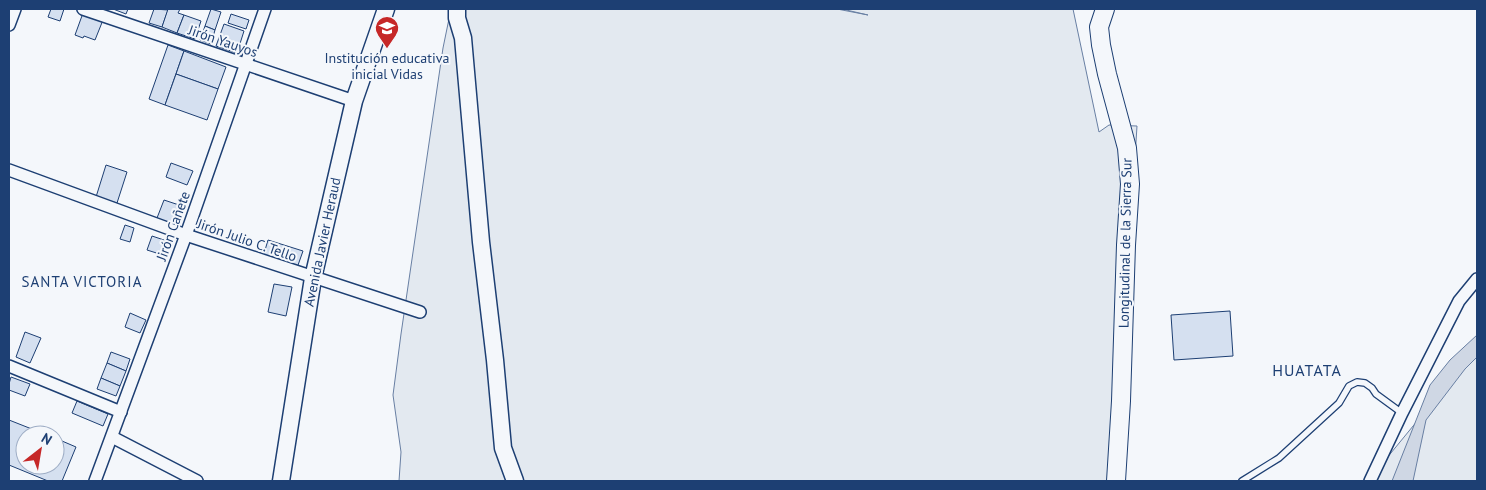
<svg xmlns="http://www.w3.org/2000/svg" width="1486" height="490" viewBox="0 0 1486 490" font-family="'PT Sans',sans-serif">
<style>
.green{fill:#e3e9f0;stroke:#687fa3}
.water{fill:#cfd7e4;stroke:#687fa3}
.building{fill:#d5e0f0;stroke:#1d3f73}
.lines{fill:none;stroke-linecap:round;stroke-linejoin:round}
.lane-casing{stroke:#1d3f73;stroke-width:8}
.street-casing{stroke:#1d3f73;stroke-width:14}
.secondary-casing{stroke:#1d3f73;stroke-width:19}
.primary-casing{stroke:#1d3f73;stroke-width:20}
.lane{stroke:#f4f7fb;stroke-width:5.5}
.street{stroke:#f4f7fb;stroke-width:11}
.secondary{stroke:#f4f7fb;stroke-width:16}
.primary{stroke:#f4f7fb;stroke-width:18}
.labels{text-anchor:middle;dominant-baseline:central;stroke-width:4;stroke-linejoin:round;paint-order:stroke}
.street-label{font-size:14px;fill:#1d3f73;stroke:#f4f7fb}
.poi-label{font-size:14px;fill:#1d3f73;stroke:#f4f7fb}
.neighbourhood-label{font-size:15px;letter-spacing:1px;fill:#1d3f73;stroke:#f4f7fb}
.quarter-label{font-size:16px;letter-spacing:1px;fill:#1d3f73;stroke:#f4f7fb}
</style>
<rect width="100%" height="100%" fill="#f4f7fb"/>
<g class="green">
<polygon points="451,9 837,9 868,15 842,9 1073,9 1099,132 1109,125 1137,126 1117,441 1119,481 399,481 401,452 393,395 401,334 443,48"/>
<polygon points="1477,348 1477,481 1368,481"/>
</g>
<polygon class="water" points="1477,335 1477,357 1465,369 1426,420 1413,481 1392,481 1430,385 1450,360"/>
<g class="building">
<polygon points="51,9 64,9 60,21 48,17"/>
<polygon points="113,9 128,9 126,14"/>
<polygon points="154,9 168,10 162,27 149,23"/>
<polygon points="168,9 180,9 178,13 184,15 177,33 162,27"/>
<polygon points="211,9 221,12 215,30 205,26"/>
<polygon points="83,13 103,20 95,40 84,36 83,38 75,35"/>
<polygon points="231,14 249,20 246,29 228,23"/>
<polygon points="184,15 201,21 195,39 177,33"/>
<polygon points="224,24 244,31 237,53 216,46"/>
<polygon points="205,26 215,30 211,44 200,40"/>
<polygon points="168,45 184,51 165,105 149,99"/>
<polygon points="184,51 226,67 218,89 176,74"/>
<polygon points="176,74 218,89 207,120 165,105"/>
<polygon points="171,163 193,171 187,185 166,177"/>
<polygon points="106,165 127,172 117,203 96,197"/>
<polygon points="164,200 182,206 175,225 157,218"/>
<polygon points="125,225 134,228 130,242 120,239"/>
<polygon points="152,236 170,242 166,256 147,250"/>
<polygon points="268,240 303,251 297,268 263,257"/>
<polygon points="274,284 292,287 286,316 268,312"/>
<polygon points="1230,311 1233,356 1174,360 1171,315"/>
<polygon points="130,313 146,320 140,333 125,327"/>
<polygon points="25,332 41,338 30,363 16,357"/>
<polygon points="111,352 130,359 126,371 107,363"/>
<polygon points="107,363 126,371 120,386 101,378"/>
<polygon points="11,377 30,384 25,396 9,390 9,384"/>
<polygon points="101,378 120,386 116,396 97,389"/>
<polygon points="77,401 108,414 103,426 72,413"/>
<polygon points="9,420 47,435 25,435 25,465 55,465 55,438 76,447 62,481 48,481 9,465"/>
</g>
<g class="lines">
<g class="lane-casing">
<polyline id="lane" points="1242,481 1279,458 1339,403 1349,386 1357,382 1365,383 1372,388 1376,394 1402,413"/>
</g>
<g class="street-casing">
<g id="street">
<polyline points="83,9 354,101"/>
<polyline points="9,25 15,9"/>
<polyline points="9,170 186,235 420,312"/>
<polyline points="9,366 121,412"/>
<polyline points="112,437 197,481"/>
<polyline points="95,481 186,235 265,9"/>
<polyline points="1370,481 1402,413 1459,301 1477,279"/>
</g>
</g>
<g class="secondary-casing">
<g id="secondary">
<polyline points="457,9 457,18 463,38 481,242 495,360 503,448 515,481"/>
<polyline points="281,481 313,278 354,101 386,9"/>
</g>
</g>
<g class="primary-casing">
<polyline id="primary" points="1105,9 1099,27 1101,45 1107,74 1127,148 1130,184 1126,245 1121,401 1116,481"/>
</g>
<use href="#lane" class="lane"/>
<use href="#street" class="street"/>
<use href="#secondary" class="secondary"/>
<use href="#primary" class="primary"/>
</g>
<defs>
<g id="school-pin" transform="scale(1.25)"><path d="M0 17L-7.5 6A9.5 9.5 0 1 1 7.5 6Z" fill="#c62828" stroke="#f4f7fb"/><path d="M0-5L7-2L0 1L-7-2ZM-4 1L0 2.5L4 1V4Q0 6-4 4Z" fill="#fff"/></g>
</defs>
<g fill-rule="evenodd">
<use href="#school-pin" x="387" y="28"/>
</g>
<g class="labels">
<g class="street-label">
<text transform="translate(223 41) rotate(19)">Jirón Yauyos</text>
<text transform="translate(173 226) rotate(-70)">Jirón Cañete</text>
<text transform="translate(247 240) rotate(19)">Jirón Julio C. Tello</text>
<text transform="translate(322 242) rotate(-78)">Avenida Javier Heraud</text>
<text transform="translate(1125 243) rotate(-89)">Longitudinal de la Sierra Sur</text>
</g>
<g class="poi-label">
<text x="387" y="58">Institución educativa<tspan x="387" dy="16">inicial Vidas</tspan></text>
</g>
<g class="neighbourhood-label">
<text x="82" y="281">SANTA VICTORIA</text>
</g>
<g class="quarter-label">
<text x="1307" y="370">HUATATA</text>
</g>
</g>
<rect width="1486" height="490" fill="none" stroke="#1d3f73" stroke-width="20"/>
<g transform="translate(40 450) rotate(31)"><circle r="24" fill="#f4f7fb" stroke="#9eadc5"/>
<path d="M0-4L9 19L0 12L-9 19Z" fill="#c62828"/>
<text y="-8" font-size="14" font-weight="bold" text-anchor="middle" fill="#1d3f73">N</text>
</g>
</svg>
